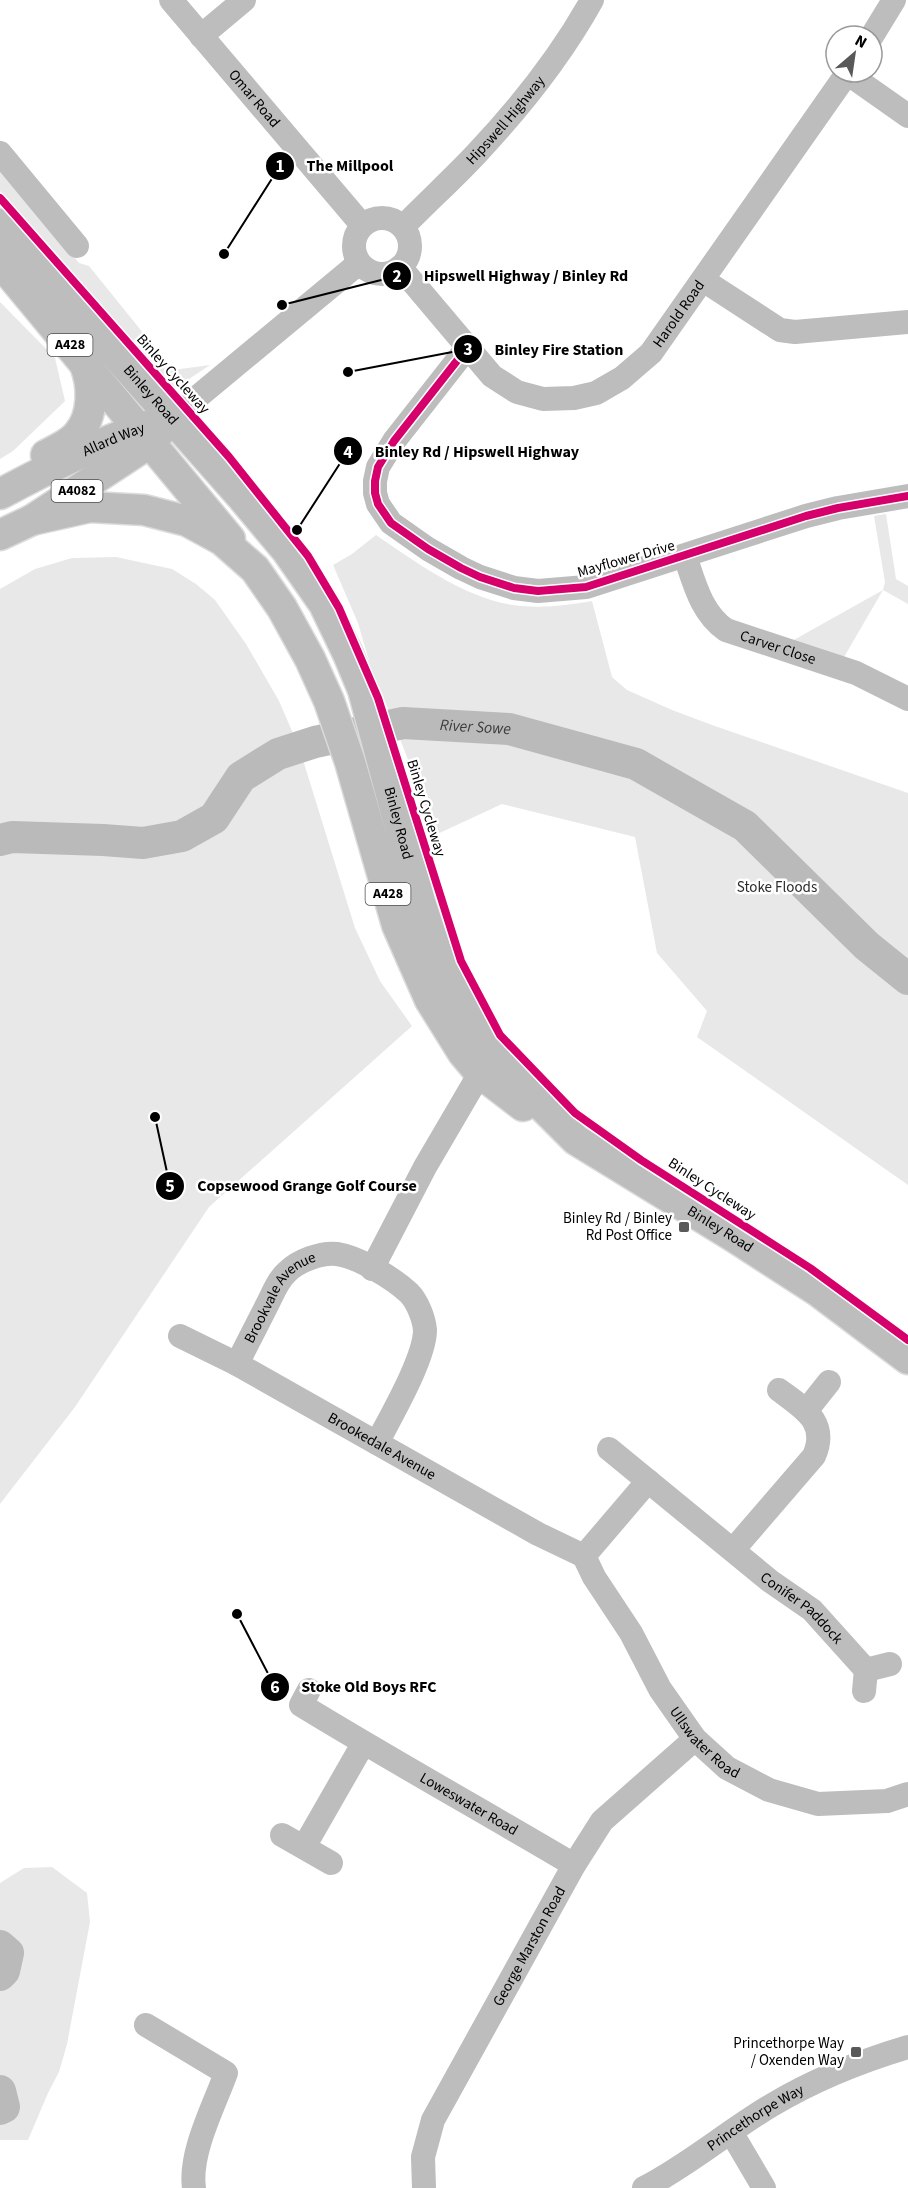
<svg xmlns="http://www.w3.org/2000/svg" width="908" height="2188" viewBox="0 0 908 2188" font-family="'Source Sans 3',sans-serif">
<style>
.green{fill:#e8e8e8}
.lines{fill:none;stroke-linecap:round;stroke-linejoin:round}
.river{stroke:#bababa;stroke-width:32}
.major-casing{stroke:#dbdbdb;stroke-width:33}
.minor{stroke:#bdbdbd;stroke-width:24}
.major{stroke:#bdbdbd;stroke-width:30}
.cycleway-casing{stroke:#fff;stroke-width:11}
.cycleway{stroke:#d6006c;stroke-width:8}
.poi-dot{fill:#595959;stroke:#fff;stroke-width:2}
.labels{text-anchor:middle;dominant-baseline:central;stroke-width:5;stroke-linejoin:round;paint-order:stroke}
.shield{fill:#fff;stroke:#4c4c4c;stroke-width:1.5}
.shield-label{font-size:14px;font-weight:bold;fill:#000}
.street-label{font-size:15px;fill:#000;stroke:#fff}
.park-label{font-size:15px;fill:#2c2c2c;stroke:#fff}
.poi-label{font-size:15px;fill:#000;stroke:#fff;text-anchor:end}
.water-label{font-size:16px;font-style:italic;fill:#3d3d3d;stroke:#fff}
.leader{fill:none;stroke:#000;stroke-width:2}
.callout-dot{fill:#000;stroke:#fff;stroke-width:2}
.mark-label{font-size:18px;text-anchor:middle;font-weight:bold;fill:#fff}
.callout-label{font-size:16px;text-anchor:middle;font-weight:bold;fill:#000;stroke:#fff;stroke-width:5;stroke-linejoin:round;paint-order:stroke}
</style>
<rect width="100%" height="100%" fill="#fff"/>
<g class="green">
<polygon points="0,168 79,263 89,266 173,370 210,365 174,389 0,191"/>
<polygon points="0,302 55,358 65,401 13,451 0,459"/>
<polygon points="886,514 896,579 908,586 908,604 883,590 840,664 783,646 883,590 885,582 874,516"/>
<path d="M376,535C417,563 471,603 523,606C547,608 569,605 592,601L612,677L627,690L672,710L712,725L908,793V1185L697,1037L707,1011L657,953L635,837L502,804L433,836L409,762L369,661L358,623L333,565L352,554Z"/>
<polygon points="116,557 172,569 196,584 215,600 246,644 279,701 299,747 355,928 380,981 412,1026 209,1207 75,1407 0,1504 0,589 35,569 72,558"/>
<polygon points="52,1867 87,1893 90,1922 67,2044 59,2072 48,2093 28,2140 0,2140 0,1883 24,1868"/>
</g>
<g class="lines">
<g class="river">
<path id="s1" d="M0,840L12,837L103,840L143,843L182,836L214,818L241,777L278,754L315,742L403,723L509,729L636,764L745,826L867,946L908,979"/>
<polyline points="0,1946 8,1953 4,1971 0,1975"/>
<polyline points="0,2091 4,2107 0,2109"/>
</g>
<g class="major-casing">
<g id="major">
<path id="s13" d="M0,224L241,496L287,551L324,604L348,654L363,690L420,902L436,950L465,1008L486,1042L522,1086L576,1140L734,1237L819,1292L908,1359"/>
<polyline points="0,262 230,539"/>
<path d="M46,455C56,450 71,443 78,434C94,415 93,386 85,365"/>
<path id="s14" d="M0,494C48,469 104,439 156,423"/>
<polyline points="32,520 90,507 144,510 187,521 222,540 255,569 282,608 310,659 329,701 350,762 397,925 430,1000 463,1053 480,1073 523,1106"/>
<polyline points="0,535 32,520 151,442 163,428"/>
</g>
</g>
<g class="minor">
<path id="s2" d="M171,0L362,225"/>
<polyline points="201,36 244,0"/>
<polyline points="872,36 894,0"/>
<polyline points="847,73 908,116"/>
<polyline points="0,153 77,246"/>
<circle cx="382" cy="246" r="28"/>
<path id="s3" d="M403,227C428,201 454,178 478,152C522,105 561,56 592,0"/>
<path id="s4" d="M400,267L492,376L517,392L543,399L574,398L596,393L622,378L651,353L848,72"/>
<polyline points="703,280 780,330 795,332 908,322"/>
<polyline points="467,348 394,441 378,467 375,481 375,493 378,504 391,523 428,549 461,568 480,577 514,588 538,591 586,587 806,516 838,508 908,496"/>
<polyline points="171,419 359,263"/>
<path id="s5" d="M685,556C694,582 701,613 726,630L856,673L908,699"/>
<polyline points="372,1269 425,1167 480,1073 497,1073"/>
<path id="s6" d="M180,1336L237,1364L538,1534L584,1556"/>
<path id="s7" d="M237,1364C247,1344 258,1323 268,1303C273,1293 278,1280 287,1272C298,1261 321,1252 337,1254C358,1257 393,1278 409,1293C417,1301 424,1318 425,1330C425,1358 391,1416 377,1443"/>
<polyline points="806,1411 829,1382"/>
<path id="s8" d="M609,1449L770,1581L812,1610L866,1670"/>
<path d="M733,1550L814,1456C829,1422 803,1408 779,1390"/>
<path id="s9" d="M584,1556L594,1577L631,1633L660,1689L695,1739L727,1768L769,1790L818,1804L887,1801L908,1794"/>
<polyline points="584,1556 648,1481"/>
<path id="s10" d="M309,1690L301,1705C391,1760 483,1811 574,1865"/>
<polyline points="864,1691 866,1670 890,1664"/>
<polyline points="282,1835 331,1863"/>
<polyline points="304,1847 363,1744"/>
<path d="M146,2025L226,2073C214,2106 189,2153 194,2188"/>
<polyline points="731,2132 764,2188"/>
<path id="s11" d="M424,2188L423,2157L433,2120L574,1865L602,1821L695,1739"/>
<path id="s12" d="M644,2188C689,2165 728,2131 772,2105C814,2080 861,2061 908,2047"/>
</g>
<use href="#major" class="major"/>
<g class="cycleway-casing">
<g id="cycleway">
<polyline points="0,198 229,457 308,556 339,608 378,698 461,961 500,1035 575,1113 641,1160 810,1268 908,1340"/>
<polyline points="467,348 394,441 378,467 375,481 375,493 378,504 391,523 428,549 461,568 480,577 514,588 538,591 586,587 806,516 838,508 908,496"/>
</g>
</g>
<use href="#cycleway" class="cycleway"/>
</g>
<g class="poi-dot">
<rect x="678" y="1221" width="12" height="12" rx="3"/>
<rect x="850" y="2046" width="12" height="12" rx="3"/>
</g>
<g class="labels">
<g class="shield">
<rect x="47.5" y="334" width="45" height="22" rx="4.5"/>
<rect x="51.5" y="480" width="51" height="22" rx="4.5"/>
<rect x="365.5" y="883" width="45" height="22" rx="4.5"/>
</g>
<g class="shield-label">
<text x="70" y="345">A428</text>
<text x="77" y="491">A4082</text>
<text x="388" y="894">A428</text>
</g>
<g class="street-label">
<text stroke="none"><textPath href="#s2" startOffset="129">Omar Road</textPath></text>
<text stroke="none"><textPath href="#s3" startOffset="148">Hipswell Highway</textPath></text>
<text stroke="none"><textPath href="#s4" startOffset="369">Harold Road</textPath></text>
<text transform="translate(173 374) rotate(48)">Binley Cycleway</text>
<text stroke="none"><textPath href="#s13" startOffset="228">Binley Road</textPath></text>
<text stroke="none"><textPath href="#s14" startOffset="126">Allard Way</textPath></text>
<text transform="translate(626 559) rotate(-16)">Mayflower Drive</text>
<text stroke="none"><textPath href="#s5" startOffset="141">Carver Close</textPath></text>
<text transform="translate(426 808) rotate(73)">Binley Cycleway</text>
<text stroke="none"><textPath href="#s13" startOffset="732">Binley Road</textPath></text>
<text transform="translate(712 1189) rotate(33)">Binley Cycleway</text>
<text stroke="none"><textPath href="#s13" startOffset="1272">Binley Road</textPath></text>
<text stroke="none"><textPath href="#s7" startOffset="81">Brookvale Avenue</textPath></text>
<text stroke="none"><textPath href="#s6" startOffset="230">Brookedale Avenue</textPath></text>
<text stroke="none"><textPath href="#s8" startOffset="250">Conifer Paddock</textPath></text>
<text stroke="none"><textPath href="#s9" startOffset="224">Ullswater Road</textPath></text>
<text stroke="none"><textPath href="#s10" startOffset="212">Loweswater Road</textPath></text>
<text stroke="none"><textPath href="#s11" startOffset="268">George Marston Road</textPath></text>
<text stroke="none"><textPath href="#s12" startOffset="132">Princethorpe Way</textPath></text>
</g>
<g class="park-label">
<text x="777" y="887">Stoke Floods</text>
</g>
<g class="poi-label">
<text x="672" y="1218">Binley Rd / Binley<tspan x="672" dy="17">Rd Post Office</tspan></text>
<text x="844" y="2043">Princethorpe Way<tspan x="844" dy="17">/ Oxenden Way</tspan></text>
</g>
<g class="water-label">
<text stroke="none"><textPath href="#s1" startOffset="514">River Sowe</textPath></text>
</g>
</g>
<path class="leader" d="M224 254L280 166M282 305L397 276M348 372L468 349M297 530L348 451M155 1117L170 1186M237 1614L275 1687"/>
<g class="callout-dot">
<circle cx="224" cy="254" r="6"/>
<circle cx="282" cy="305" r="6"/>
<circle cx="348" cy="372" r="6"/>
<circle cx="297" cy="530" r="6"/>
<circle cx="155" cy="1117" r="6"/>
<circle cx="237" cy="1614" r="6"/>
<circle cx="280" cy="166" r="15"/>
<circle cx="397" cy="276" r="15"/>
<circle cx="468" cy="349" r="15"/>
<circle cx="348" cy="451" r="15"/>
<circle cx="170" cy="1186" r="15"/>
<circle cx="275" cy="1687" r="15"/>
</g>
<g class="mark-label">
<text x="280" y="172">1</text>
<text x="397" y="282">2</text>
<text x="468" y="355">3</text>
<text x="348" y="458">4</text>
<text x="170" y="1192">5</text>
<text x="275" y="1693">6</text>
</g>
<g class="callout-label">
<text x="350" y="171">The Millpool</text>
<text x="526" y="281">Hipswell Highway / Binley Rd</text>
<text x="559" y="355">Binley Fire Station</text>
<text x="477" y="457">Binley Rd / Hipswell Highway</text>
<text x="307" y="1191">Copsewood Grange Golf Course</text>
<text x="369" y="1692">Stoke Old Boys RFC</text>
</g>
<g transform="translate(854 54) rotate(29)"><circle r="28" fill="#ffffff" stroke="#999999" stroke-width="1.5"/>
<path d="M0-4.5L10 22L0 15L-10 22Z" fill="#595959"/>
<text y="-9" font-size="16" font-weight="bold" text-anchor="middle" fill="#000000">N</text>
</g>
</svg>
